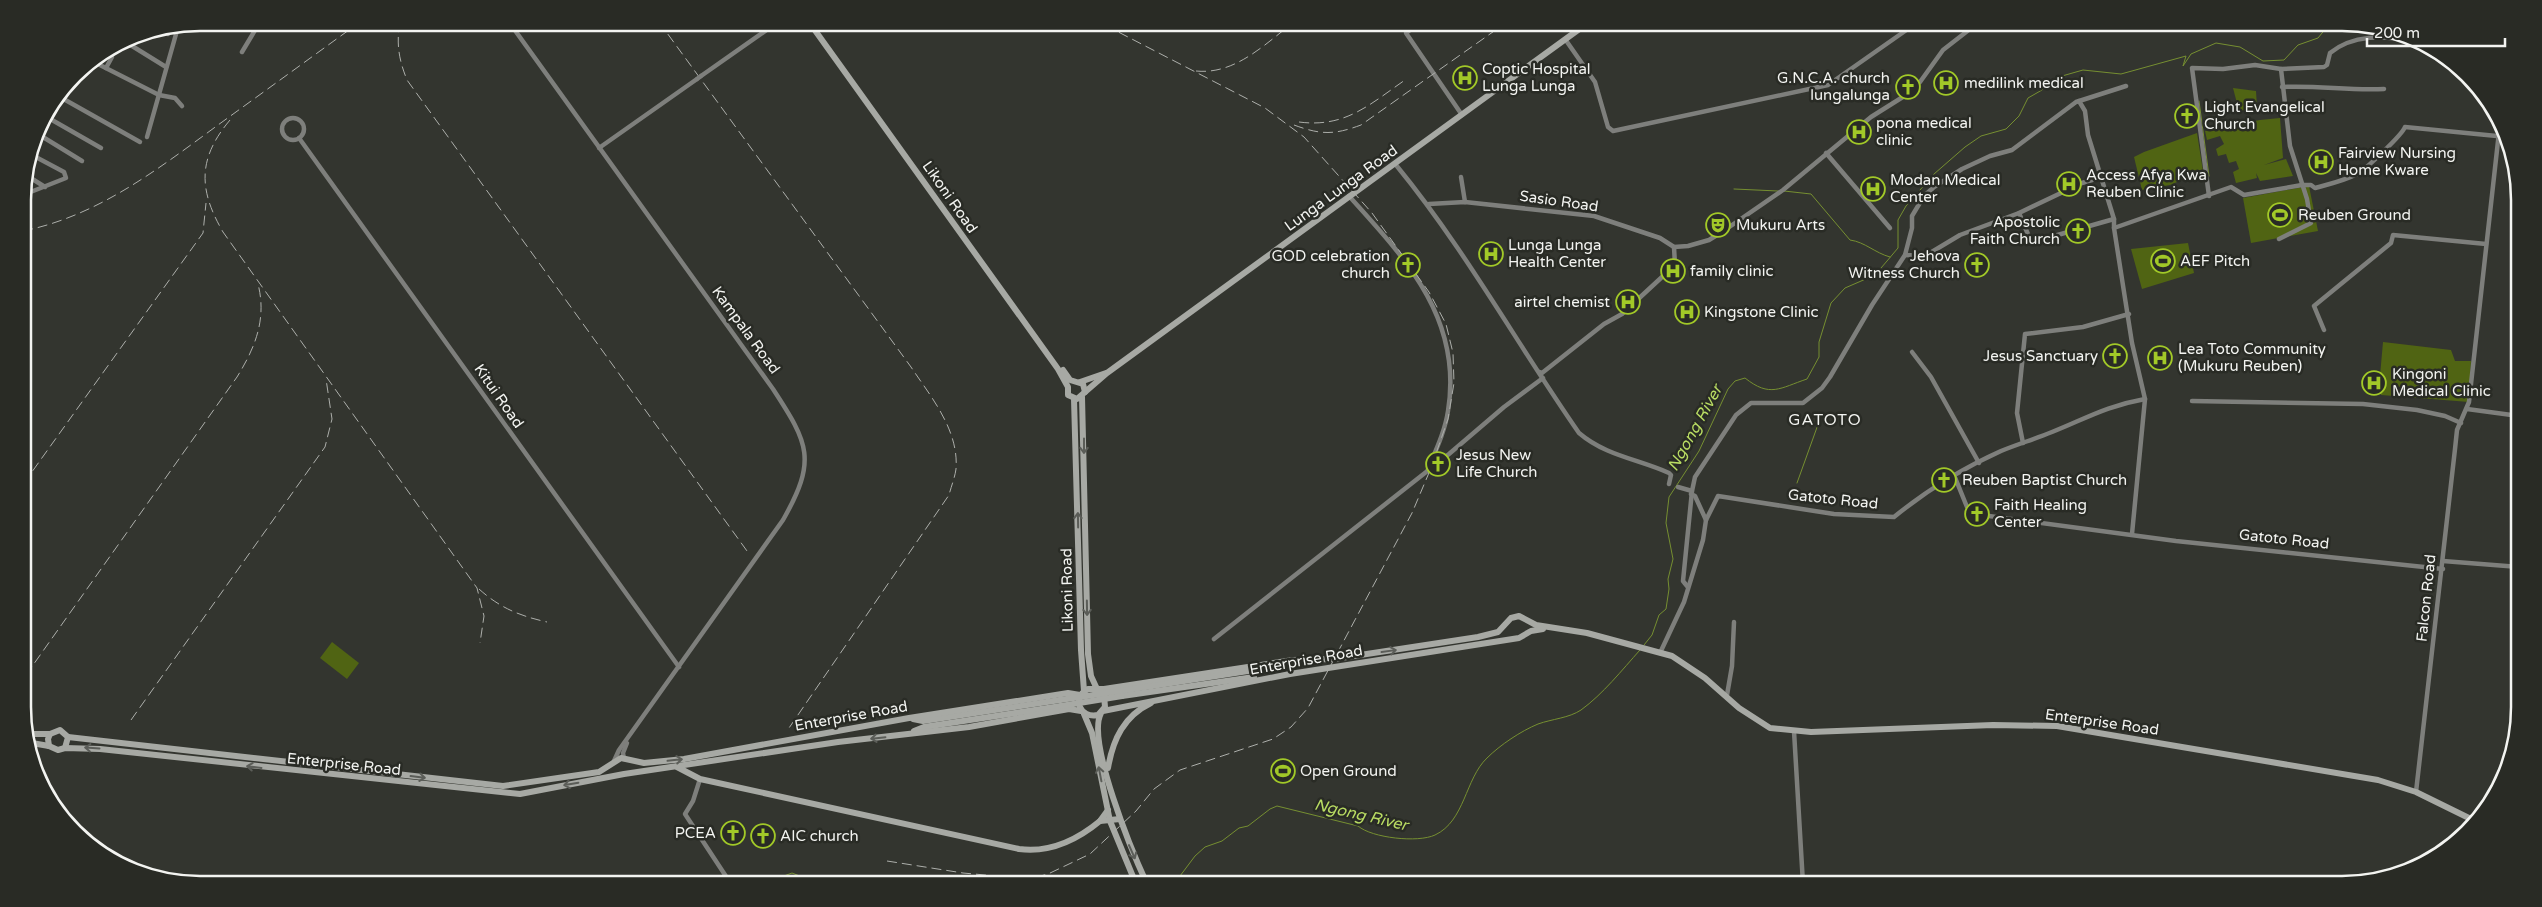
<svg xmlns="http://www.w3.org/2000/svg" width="2542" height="907" viewBox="0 0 2542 907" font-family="'Varela Round',sans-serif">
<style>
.green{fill:#506413}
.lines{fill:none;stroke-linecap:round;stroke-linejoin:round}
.stream{stroke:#768f31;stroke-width:1}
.street{stroke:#7e7f7c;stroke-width:4.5}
.secondary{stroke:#a7a9a4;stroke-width:6}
.rail{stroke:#adafab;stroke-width:1;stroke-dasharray:10 5;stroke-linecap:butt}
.street-bridge{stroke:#7e7f7c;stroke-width:4.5}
.secondary-bridge{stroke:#a7a9a4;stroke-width:6}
.oneway{stroke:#5b5d58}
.labels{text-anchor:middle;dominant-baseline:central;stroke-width:5;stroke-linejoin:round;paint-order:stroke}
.poi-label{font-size:15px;fill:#f3f4f1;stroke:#292b25;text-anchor:start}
.street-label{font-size:15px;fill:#f3f4f1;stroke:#292b25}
.neighbourhood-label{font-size:16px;letter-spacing:1px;fill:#f3f4f1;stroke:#292b25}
.water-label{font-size:16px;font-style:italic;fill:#b9dc63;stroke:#292b25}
.rim{fill:none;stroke:#f3f4f1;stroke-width:2.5}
</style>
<rect width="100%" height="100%" fill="#33352f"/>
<g class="green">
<polygon points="2233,88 2256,91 2257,108 2239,111"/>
<polygon points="2280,118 2283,158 2264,165 2286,159 2293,176 2260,181 2256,173 2257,178 2236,183 2233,172 2239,169 2236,161 2229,163 2226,154 2218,156 2216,149 2224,144 2220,136 2207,140 2205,131 2260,120"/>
<polygon points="2197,133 2203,171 2170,185 2142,190 2134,157 2144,152"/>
<polygon points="2309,186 2318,231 2251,243 2243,198"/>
<polygon points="2188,243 2194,273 2142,289 2131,249"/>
<polygon points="2383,342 2451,350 2455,361 2471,361 2469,402 2381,395 2379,387"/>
<polygon points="332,642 359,663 347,679 320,658"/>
</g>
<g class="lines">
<g class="stream">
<polyline points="2199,101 2209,176"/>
<polyline points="1734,189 1778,191"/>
<path d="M1784,191L1811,194L1850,240C1865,242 1875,253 1890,257"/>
<polyline points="1797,483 1820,419"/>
<path d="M1644,645L1652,635L1659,615L1666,609L1669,589L1668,579L1673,559L1666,523L1669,497L1699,451L1728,389L1735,381L1745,378C1770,398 1780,388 1807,379L1819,357V342L1831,303L1845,288L1875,275L1887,261L1898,248V220L1906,206L1934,174L1965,147L1981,136L2006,129L2019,116L2028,98L2042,90L2055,78L2083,70L2121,74L2186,56L2183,66L2191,54L2216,43L2240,47L2263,61L2284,60L2298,45L2318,38L2331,22"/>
<polyline points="762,884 792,873 820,884"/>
<path d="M1174,884L1195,856L1205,847L1222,841L1239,828L1248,826L1270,809L1277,806L1358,826C1372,838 1418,843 1435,835C1465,821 1465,779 1487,758C1500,745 1521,731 1538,724C1552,719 1569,718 1581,710C1603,694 1622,670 1640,650"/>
</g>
<g class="street">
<path d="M509,22L773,389C809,444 817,460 783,520L619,750L614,761"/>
<polyline points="1421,22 1406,33 1462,115"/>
<polyline points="162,30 168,34"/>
<polyline points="1565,39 1595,82 1608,127 1613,131 1828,85 1915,24 1915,22"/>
<polyline points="124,41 166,67"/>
<polyline points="242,52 260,22"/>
<polyline points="92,61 159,95 175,98 182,106"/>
<polyline points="106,68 112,57 109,50"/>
<path d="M2281,69L2324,67L2327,65L2330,53C2353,34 2384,36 2411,40"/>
<polyline points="701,76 778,22"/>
<path d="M2282,87C2317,85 2350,91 2384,89"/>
<polyline points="60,97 140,142"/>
<polyline points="2079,101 2085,111 2088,135 2114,219 2114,228"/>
<polyline points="45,116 101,148"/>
<circle cx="293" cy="129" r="11"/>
<polyline points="38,134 82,161"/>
<polyline points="147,137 178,27"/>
<polyline points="299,138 679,667"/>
<polyline points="599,148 697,79"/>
<polyline points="1826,153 1890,228"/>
<path d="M1396,165C1465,249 1517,344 1579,433C1606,456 1638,459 1669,473L1671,475L1669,484"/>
<polyline points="26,175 45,187"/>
<polyline points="1461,177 1465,202"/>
<polyline points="23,195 66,178 64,172 32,155"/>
<path d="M1349,196C1406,259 1463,319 1448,411C1445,431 1436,450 1428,469"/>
<polyline points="2209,196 2192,68 2223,69 2255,65 2281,69 2290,146 2307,199 2311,223 2279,239"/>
<polyline points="1429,204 1465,202 1594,216 1660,238 1674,247 1688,246 1709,240 1722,232 1783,190 1871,117 1906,95 1904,92 1920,82 1943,50 1979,22"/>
<polyline points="2019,213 2030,239 2047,238 2114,219"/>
<polyline points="1905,255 1925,256 1960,235 2019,213 2082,183 2102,177"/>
<polyline points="2324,330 2314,306 2391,243 2393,235 2486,244"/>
<polyline points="1912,352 1931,377 1979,463"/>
<polyline points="1539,372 1542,373 1604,324 1622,314 1675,265 1674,247"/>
<polyline points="2192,401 2363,404 2417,410 2445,416 2461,423"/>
<polyline points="2467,409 2519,416"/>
<polyline points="2023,443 2017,413 2025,334 2083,327 2129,314"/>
<polyline points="1954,475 1967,507 1974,514 2176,541 2443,569"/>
<polyline points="1678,487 1692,491"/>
<polyline points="1691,494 1695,496 1706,520"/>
<path d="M2132,534L2145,399L2132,343L2114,228L2231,187L2244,195L2302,185H2311L2315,188C2329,184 2344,181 2357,174C2365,170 2402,135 2405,127L2507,137"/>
<polyline points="2443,561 2519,567"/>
<polyline points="1687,586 1683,581 1692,491 1695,477 1736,415 1751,403 1803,403 1822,388 1830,377 1872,305 1905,255 1912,228 1912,216 1924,196 1934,187 1962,169 1990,156 2012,150 2076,102 2126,86"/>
<polyline points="1214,639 1449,454 1504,407 1543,378"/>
<path d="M1660,653L1684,602L1703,540L1706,520L1718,496L1834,514L1894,517C1926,491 1963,468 2001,451C2018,444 2035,439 2052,432C2087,418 2106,406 2145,399"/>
<polyline points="1727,695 1732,666 1734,622"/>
<polyline points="1794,731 1803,884"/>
<polyline points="624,759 623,753 627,743"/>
<polyline points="700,779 693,801 685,814 731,884"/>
<polyline points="2416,792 2455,449 2457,430 2469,402 2500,123"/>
</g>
<g class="secondary">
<polyline points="809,22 1058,369 1068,387 1068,395 1077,399 1107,373 1589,22"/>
<polyline points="1063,370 1070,380 1083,384 1085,392"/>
<polyline points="1080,382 1106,373"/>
<polyline points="1082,397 1088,654 1091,676 1097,689"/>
<polyline points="1074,399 1081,650 1084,691"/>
<path d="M1098,689L1104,695L1105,707L1098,715C1080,719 1071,698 1088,689H1104L1293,660L1334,659L1478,637L1498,632L1511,618L1519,616L1536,625L1587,633L1672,656L1705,678L1739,708L1770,728L1811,732L1993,725L2057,726L2378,780L2416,792L2475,821"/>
<polyline points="1120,691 1248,671"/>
<polyline points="1122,696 1254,677"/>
<polyline points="1103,711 1290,674 1519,638 1531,631 1543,629"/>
<path d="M1101,713C1086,741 1133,854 1147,884"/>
<polyline points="1084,714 1092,733 1110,821 1136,884"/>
<polyline points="913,719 923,721 1060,700"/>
<polyline points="914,731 924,727 1061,706"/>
<polyline points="26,734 50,734"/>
<polyline points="68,737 503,786 599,772 621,758 644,763 684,759 909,718 1068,693 1080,695"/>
<polyline points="26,742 49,746 58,750 65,748 100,749 520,794 624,774 838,742 969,727 1069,709 1081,711"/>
<polyline points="49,746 48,739 50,734 60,730 68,737 65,748"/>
<path d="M677,767L700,779L1019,849C1049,853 1077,840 1100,821"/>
<path d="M1108,768C1113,739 1124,716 1151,703"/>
<polyline points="1108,810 1100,821 1120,819"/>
</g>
<g class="rail">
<path d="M400,22C396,44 399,60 407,80L747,551"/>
<path d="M659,22L911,367C931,397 959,430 956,469C955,477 951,487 949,495L789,728"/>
<path d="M1196,71C1235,75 1265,44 1294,22"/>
<path d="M230,120C198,158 198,189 223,232L477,588L484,616L480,643"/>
<path d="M1299,122C1345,128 1369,105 1405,80"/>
<path d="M1294,125C1321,135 1334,135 1361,125L1507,22"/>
<path d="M23,231C98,216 158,169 218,125C265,91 313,56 360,22"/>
<polyline points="24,483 203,233 206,203"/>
<path d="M479,589C500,608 520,616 547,622"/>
<path d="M26,675L237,377C255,348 267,319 258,284"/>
<polyline points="131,720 325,447 332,419 326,379"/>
<polyline points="887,861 963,873 1029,879 1048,874 1090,854 1136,811 1154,789 1180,770 1273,739 1291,727 1308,708 1412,513 1431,468 1448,419 1454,383 1453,353 1446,324 1429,292 1372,213 1304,137 1265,108 1099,22"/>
</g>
<polyline class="street-bridge" points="697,79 701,76"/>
<g class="secondary-bridge">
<polyline points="1060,700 1120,691"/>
<polyline points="1061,706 1122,696"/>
</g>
</g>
<defs><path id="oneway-shaft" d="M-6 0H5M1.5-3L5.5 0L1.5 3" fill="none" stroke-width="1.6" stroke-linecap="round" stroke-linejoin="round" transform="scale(1.25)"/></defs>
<g class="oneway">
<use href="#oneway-shaft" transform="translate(1084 446) rotate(90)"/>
<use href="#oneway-shaft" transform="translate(1078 520) rotate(-91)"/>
<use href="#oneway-shaft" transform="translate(1087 608) rotate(89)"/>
<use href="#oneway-shaft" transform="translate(1389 651) rotate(-8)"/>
<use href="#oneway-shaft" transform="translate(878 738) rotate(174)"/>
<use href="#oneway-shaft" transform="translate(92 748) rotate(-176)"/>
<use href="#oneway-shaft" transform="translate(675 760) rotate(-6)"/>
<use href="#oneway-shaft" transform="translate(254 767) rotate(-173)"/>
<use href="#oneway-shaft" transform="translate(1100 774) rotate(-101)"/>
<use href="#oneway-shaft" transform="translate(418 777) rotate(7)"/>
<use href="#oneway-shaft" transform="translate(571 784) rotate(170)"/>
<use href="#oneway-shaft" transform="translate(1132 852) rotate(66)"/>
</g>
<defs>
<g id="hospital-ring" transform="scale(1.25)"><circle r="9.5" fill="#292b25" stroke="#a2c928" stroke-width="1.5"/><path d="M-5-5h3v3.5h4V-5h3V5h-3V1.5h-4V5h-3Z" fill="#a2c928"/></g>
<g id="church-ring" transform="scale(1.25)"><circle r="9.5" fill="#292b25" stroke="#a2c928" stroke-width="1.5"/><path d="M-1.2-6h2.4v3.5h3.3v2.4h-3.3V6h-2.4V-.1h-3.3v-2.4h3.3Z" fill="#a2c928"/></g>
<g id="stadium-ring" transform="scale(1.25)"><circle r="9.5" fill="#292b25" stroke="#a2c928" stroke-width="1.5"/><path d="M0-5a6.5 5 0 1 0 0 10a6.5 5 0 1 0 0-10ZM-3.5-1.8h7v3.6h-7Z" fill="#a2c928"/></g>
<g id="theatre-ring" transform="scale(1.25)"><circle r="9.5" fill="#292b25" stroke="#a2c928" stroke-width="1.5"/><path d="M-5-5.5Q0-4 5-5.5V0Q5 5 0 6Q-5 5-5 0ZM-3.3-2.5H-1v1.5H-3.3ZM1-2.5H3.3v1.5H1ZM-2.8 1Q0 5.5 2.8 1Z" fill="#a2c928"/></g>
</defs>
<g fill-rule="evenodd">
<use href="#hospital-ring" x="1465" y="78"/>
<use href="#hospital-ring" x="1946" y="83"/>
<use href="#church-ring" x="1908" y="87"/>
<use href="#church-ring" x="2187" y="116"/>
<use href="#hospital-ring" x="1859" y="132"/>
<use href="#hospital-ring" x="2321" y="162"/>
<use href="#hospital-ring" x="2069" y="184"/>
<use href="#hospital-ring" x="1873" y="189"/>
<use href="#stadium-ring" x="2280" y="215"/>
<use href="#theatre-ring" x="1718" y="225"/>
<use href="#church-ring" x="2078" y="231"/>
<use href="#hospital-ring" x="1491" y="254"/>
<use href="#stadium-ring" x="2163" y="261"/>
<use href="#church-ring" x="1408" y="265"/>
<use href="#church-ring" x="1977" y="265"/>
<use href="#hospital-ring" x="1673" y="271"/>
<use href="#hospital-ring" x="1628" y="302"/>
<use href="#hospital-ring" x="1687" y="312"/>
<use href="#church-ring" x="2115" y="356"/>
<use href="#hospital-ring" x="2160" y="358"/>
<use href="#hospital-ring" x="2374" y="383"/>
<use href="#church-ring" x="1438" y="464"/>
<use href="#church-ring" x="1944" y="480"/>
<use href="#church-ring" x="1977" y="514"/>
<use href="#stadium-ring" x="1283" y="771"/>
<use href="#church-ring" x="733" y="833"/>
<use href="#church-ring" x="763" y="836"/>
</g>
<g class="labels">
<g class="poi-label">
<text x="1482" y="69">Coptic Hospital<tspan x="1482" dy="17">Lunga Lunga</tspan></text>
<text x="1890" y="78" text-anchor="end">G.N.C.A. church<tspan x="1890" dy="17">lungalunga</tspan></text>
<text x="1964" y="83">medilink medical</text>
<text x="2204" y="107">Light Evangelical<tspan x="2204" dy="17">Church</tspan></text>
<text x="1876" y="123">pona medical<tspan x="1876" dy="17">clinic</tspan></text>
<text x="2338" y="153">Fairview Nursing<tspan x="2338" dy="17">Home Kware</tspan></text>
<text x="2086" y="175">Access Afya Kwa<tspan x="2086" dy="17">Reuben Clinic</tspan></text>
<text x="1890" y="180">Modan Medical<tspan x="1890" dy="17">Center</tspan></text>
<text x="2298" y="215">Reuben Ground</text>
<text x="2060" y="222" text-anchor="end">Apostolic<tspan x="2060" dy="17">Faith Church</tspan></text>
<text x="1736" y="225">Mukuru Arts</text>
<text x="1508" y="245">Lunga Lunga<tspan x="1508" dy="17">Health Center</tspan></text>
<text x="1390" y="256" text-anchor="end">GOD celebration<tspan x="1390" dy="17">church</tspan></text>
<text x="1960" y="256" text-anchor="end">Jehova<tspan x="1960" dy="17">Witness Church</tspan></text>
<text x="2180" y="261">AEF Pitch</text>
<text x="1690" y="271">family clinic</text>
<text x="1610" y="302" text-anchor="end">airtel chemist</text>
<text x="1704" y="312">Kingstone Clinic</text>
<text x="2178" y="349">Lea Toto Community<tspan x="2178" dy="17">(Mukuru Reuben)</tspan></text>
<text x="2098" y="356" text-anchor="end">Jesus Sanctuary</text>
<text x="2392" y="374">Kingoni<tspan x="2392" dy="17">Medical Clinic</tspan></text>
<text x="1456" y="455">Jesus New<tspan x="1456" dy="17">Life Church</tspan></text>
<text x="1962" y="480">Reuben Baptist Church</text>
<text x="1994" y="505">Faith Healing<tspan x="1994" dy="17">Center</tspan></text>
<text x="1300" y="771">Open Ground</text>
<text x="716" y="833" text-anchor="end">PCEA</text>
<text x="780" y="836">AIC church</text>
</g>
<g class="street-label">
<text transform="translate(1341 188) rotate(-36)">Lunga Lunga Road</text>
<text transform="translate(950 197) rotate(55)">Likoni Road</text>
<text transform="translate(1559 201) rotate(8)">Sasio Road</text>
<text transform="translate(746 330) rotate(54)">Kampala Road</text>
<text transform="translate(499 396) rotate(55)">Kitui Road</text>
<text transform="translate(1833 499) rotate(6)">Gatoto Road</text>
<text transform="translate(2284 539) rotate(6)">Gatoto Road</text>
<text transform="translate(1067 590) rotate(-91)">Likoni Road</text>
<text transform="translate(2426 598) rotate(-84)">Falcon Road</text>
<text transform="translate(1306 660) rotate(-10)">Enterprise Road</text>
<text transform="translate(851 716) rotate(-10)">Enterprise Road</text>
<text transform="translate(2102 722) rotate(8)">Enterprise Road</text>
<text transform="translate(344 764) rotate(6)">Enterprise Road</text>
</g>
<g class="neighbourhood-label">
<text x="1825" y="420">GATOTO</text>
</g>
<g class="water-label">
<text transform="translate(1695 428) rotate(-61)">Ngong River</text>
<text transform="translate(1361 815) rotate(13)">Ngong River</text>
</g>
</g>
<path d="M0 0H2542V907H0ZM200 31H2342A169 169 0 0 1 2511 200V707A169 169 0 0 1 2342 876H200A169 169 0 0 1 31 707V200A169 169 0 0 1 200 31Z" fill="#292b25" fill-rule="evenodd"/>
<path class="rim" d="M200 31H2342A169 169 0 0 1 2511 200V707A169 169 0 0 1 2342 876H200A169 169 0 0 1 31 707V200A169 169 0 0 1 200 31Z"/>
<path d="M2367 38v8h138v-8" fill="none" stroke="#f3f4f1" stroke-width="2.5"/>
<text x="2374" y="38" font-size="15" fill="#f3f4f1" stroke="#292b25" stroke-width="4" paint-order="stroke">200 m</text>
</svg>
